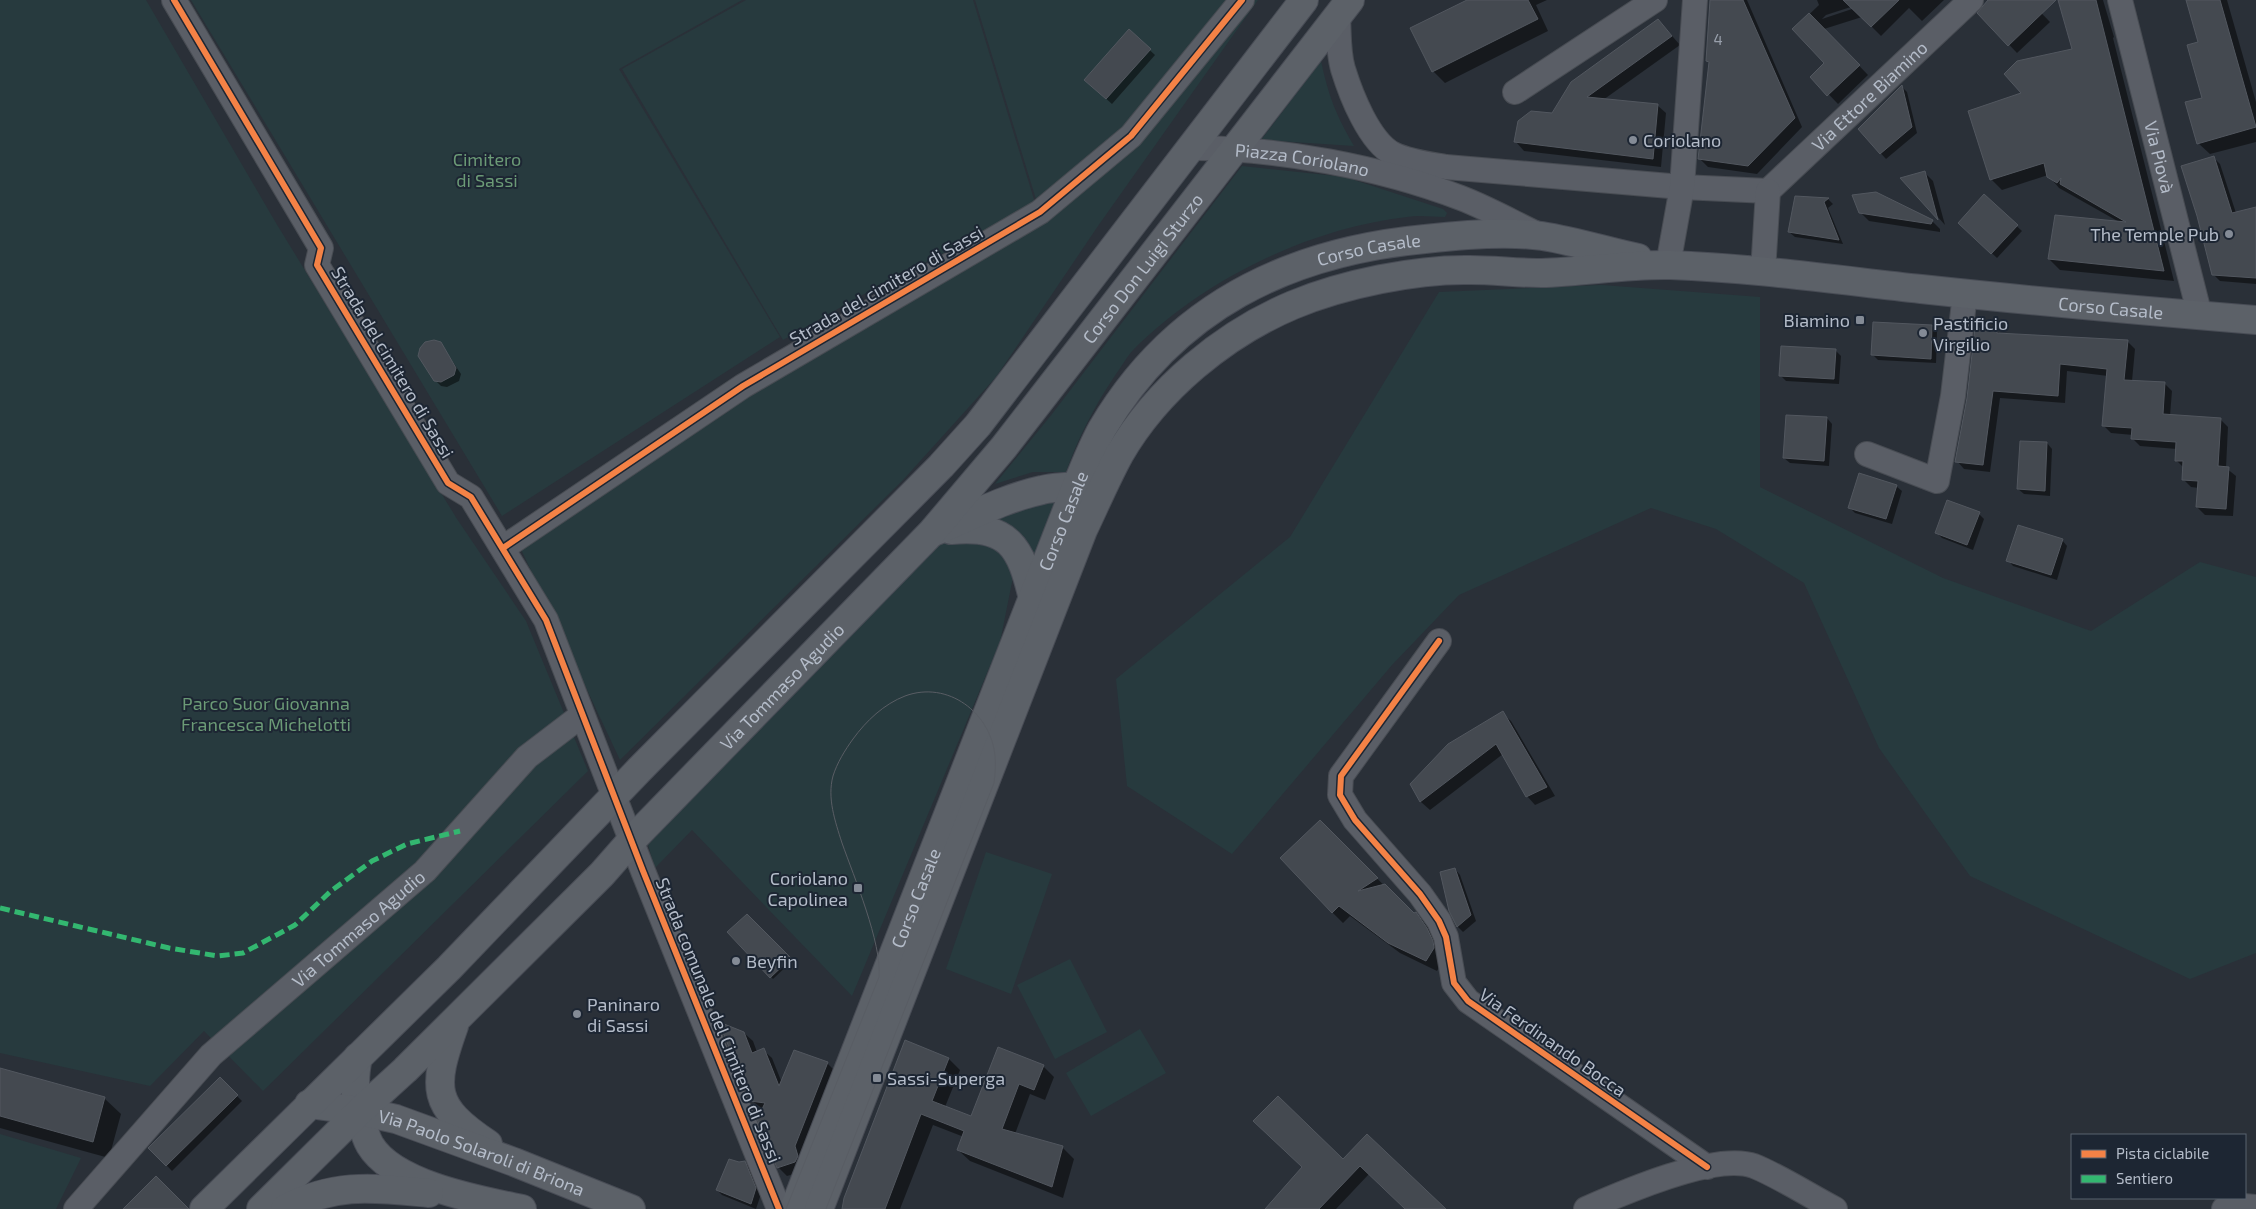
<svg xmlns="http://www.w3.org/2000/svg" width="2256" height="1209" viewBox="0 0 2256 1209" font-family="'Exo 2',sans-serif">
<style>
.green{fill:#273a3e}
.shadow{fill:#0007;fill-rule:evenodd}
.building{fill:#444950;stroke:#52575f}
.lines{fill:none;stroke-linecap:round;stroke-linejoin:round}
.minor-casing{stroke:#484c53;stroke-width:26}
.major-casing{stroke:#484c55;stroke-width:30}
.minor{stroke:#5a5e66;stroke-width:24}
.major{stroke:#5c6168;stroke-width:28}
.tram{stroke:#595d64;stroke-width:1}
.quiet{stroke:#33b770;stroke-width:5;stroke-dasharray:10 5;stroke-linecap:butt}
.cycleway-casing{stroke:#1d2633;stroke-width:9}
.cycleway{stroke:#f48246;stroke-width:6}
.poi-dot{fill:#848b96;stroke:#1d2633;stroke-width:2}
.labels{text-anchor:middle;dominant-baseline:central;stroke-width:4;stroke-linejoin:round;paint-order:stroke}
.number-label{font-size:15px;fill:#989fab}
.street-label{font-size:18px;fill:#b4bcc9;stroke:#1d2633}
.poi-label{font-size:18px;fill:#b4bcc9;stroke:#1d2633;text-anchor:start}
.park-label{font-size:18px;fill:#6b9a76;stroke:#1d2633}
</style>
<rect width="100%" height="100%" fill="#2a3038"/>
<g class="green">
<polygon points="0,0 146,0 276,223 457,519 526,621 588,771 263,1091 204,1031 150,1086 0,1053"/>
<polygon points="191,0 742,0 619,69 780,337 502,516"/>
<polygon points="746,0 973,0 1036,206 873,289 783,340 622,69"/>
<polygon points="975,0 1258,0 1098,226 996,377 903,480 620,760 519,545 743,391 1039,209"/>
<path d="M1321,61C1329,97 1335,113 1354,146L1261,140Z"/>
<path d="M1242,166L1345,177L1443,209L1447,213L1445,217C1432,217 1419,215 1407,217C1309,228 1203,280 1134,349C1127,356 1122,366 1116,374C1095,405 1079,436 1066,472H1033L995,484L1052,414Z"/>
<polygon points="1602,285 1760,297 1760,487 1943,578 2091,631 2200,562 2256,577 2256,953 2190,979 1970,876 1879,748 1804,583 1716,529 1651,508 1459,595 1392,665 1232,854 1127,786 1116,679 1290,537 1439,292"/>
<polygon points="1060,498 1033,561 982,516"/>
<polygon points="975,536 1004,555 1013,577 1000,642 852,996 692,830 655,868 648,845 764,717 938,545 957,537"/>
<polygon points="986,852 1052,874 1011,994 946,969"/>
<polygon points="1070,959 1107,1032 1055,1059 1017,985"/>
<polygon points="1140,1029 1166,1073 1091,1116 1066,1073"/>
<polygon points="0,1134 81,1158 56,1209 0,1209"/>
</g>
<g class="shadow">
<polygon points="1469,0 1547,0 1536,5 1548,31 1445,83 1433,71"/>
<polygon points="1712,0 1747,0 1802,127 1757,174 1708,167 1699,158 1710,64 1707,61"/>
<path d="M1817,0H1944L1922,21L1909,8L1881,36L1862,17L1824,29L1868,75L1838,104L1812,77L1826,63L1794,29L1819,5ZM1857,5L1858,7L1822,19L1826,15Z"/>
<polygon points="1991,0 2029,0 2050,22 2017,53 1979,13"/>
<polygon points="2059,0 2103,0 2114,37 2113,38 2174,281 2060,270 2049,259 2121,223 2059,188 2048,175 2002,190 1991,179 2023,94 2074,50"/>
<polygon points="2187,0 2227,0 2256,102 2256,142 2210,154 2198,143 2203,99 2199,43"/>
<polygon points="1666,29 1680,45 1603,100 1657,105 1666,113 1661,167 1524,151 1516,142"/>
<polygon points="1129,31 1155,55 1112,104 1091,85"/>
<polygon points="1902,87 1907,92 1917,133 1886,159 1859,129"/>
<polygon points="2213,157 2220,164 2236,213 2256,208 2256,284 2220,281 2213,274"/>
<polygon points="1925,173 1933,181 1945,225 1903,178"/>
<polygon points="1984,196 2022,231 1997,258 1960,223"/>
<polygon points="1796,197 1828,199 1833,204 1828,208 1843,244 1795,237 1789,232"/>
<polygon points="1860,212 1932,221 1940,229 1940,232 1869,221"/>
<polygon points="1932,326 1937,332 1936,363 1878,360 1873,355"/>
<polygon points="1997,331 2000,334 2127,341 2135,349 2132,381 2164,383 2172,391 2170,416 2220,419 2228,427 2226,468 2236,476 2233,516 2205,515 2197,507 2199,488 2191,487 2183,479 2184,468 2176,460 2177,449 2140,446 2132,438 2133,435 2111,433 2103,425 2108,376 2067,371 2065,403 2000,398 1990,472 1964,469 1957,461"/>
<polygon points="440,343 461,374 459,381 447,387 441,386 435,380"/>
<polygon points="1835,350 1841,356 1839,384 1786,381 1781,376"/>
<polygon points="1827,418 1832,424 1829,466 1790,463 1784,458"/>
<polygon points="2047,443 2052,449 2050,496 2024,494 2018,489"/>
<polygon points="1896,486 1902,491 1892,524 1855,513 1849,507"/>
<polygon points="1979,514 1984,519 1973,550 1942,538 1937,533"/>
<polygon points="2062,540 2067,546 2057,580 2013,566 2008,560"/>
<polygon points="1502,713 1511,721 1555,796 1535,805 1527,796 1503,754 1430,810 1421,802 1411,785"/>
<polygon points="1320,822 1414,915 1416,913 1426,924 1437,940 1444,959 1437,971 1400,953 1350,916 1343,923 1332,912"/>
<polygon points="1455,869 1460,875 1476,921 1463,932 1458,927 1450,910"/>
<polygon points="747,916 792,961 773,979 729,932"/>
<polygon points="744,1033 753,1041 757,1052 763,1050 772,1058 782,1083 827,1063 835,1071 804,1171 787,1176 778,1167 763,1109 751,1100"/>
<polygon points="949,1059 960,1070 945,1107 972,1117 1043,1066 1054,1077 1045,1100 1030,1094 1015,1134 1062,1147 1074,1159 1063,1198 970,1161 958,1150 964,1137 933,1125 900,1209 843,1209"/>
<polygon points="0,1070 104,1098 121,1114 109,1158 0,1128"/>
<polygon points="220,1079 242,1101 172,1171 150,1148"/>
<polygon points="1367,1135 1444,1209 1406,1209 1369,1174 1336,1209 1274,1209 1303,1167 1343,1161"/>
<polygon points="744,1162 750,1168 761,1194 756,1209 722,1195 717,1190"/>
</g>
<g class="building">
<polygon points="1467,0 1528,0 1538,19 1432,72 1410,28"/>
<polygon points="1710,0 1743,0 1795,118 1748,166 1698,159 1709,62 1706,61"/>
<polygon points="1843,0 1899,0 1871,27"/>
<polygon points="1988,0 2056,0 2008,46 1977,13"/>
<polygon points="2058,0 2096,0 2164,271 2048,259 2055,215 2126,222 2060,184 2061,178 2057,183 2047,177 2044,163 1990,180 1968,111 2021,93 2004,74 2017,61 2072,49"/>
<polygon points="2186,0 2220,0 2256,127 2197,144 2185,102 2202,98 2187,45 2198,42"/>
<polygon points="1809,13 1860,65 1827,96 1810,77 1824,63 1792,29"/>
<polygon points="1658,19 1672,36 1587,97 1658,104 1653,159 1514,142 1518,121 1531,111 1552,113 1571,82"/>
<polygon points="1129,29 1151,49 1106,99 1084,80"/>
<polygon points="1902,85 1912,127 1880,154 1858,129"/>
<polygon points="2214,156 2232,213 2256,207 2256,278 2212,275 2197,216 2181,166"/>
<polygon points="1925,171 1938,220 1900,178"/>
<polygon points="1876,192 1933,220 1931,224 1859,213 1852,195"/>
<polygon points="1984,194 2018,225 1991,254 1958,223"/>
<polygon points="1795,196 1829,198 1824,202 1839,240 1788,232"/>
<polygon points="1873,322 1932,325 1931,359 1871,355"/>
<polygon points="1975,328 1997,330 1997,333 2128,340 2124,380 2165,382 2163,414 2221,418 2218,466 2229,467 2226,509 2196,507 2198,481 2182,480 2183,461 2175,461 2176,442 2131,439 2132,428 2102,426 2107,369 2060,364 2058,396 1993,391 1983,465 1955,462 1967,398"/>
<polygon points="434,340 441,342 456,368 454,375 441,382 434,381 418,356 420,348 425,342"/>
<polygon points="1781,346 1836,349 1834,379 1779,376"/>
<polygon points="1786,415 1827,417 1824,461 1783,458"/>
<polygon points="2020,441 2047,442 2045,491 2017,489"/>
<polygon points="1859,473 1897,485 1886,519 1848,508"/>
<polygon points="1947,500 1980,512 1967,545 1935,533"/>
<polygon points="2018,525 2063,539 2051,575 2006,561"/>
<polygon points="1503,711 1547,787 1526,797 1496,744 1420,802 1410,784 1448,744"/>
<polygon points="1320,820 1378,878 1358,891 1385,884 1414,913 1416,912 1427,928 1433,941 1434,948 1426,961 1388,943 1339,906 1332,913 1280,858"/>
<polygon points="1455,868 1471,915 1457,927 1449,911 1440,872"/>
<polygon points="747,914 791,958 770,978 727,932"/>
<polygon points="719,1022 744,1032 752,1053 764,1048 779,1086 794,1050 828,1062 795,1146 798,1156 795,1162 777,1168 757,1119 765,1103 750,1101"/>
<polygon points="905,1040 949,1058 932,1101 971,1116 998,1047 1044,1065 1034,1090 1019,1084 1002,1129 1063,1146 1052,1187 957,1150 964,1131 921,1114 885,1209 842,1209 844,1198"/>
<polygon points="0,1068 105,1097 93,1142 0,1116"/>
<polygon points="220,1077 238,1095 166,1166 148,1148"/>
<polygon points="1278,1096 1343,1159 1367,1134 1446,1209 1405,1209 1360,1166 1319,1209 1265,1209 1302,1167 1253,1121"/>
<polygon points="729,1159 739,1162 745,1161 756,1188 751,1204 716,1190"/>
<polygon points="156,1176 189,1209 123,1209"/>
</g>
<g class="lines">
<g class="minor-casing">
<g id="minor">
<polyline points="174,0 321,248 317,265 448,483 471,497 546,620 643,871 779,1209"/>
<path id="s1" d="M2120,0L2200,316"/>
<path d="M1338,16C1339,33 1338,52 1343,69C1351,95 1369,141 1393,154C1409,162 1428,164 1446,167L1682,187L1768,191"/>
<polyline points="1515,92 1655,0"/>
<path id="s2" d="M1192,148C1278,148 1380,167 1461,198C1487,208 1512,222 1537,234"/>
<path id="s3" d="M1768,191L1971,0"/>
<polyline points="1668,265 1682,187 1695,0"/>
<polyline points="1763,272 1768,191"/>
<polyline points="1867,454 1937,481 1953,396 1965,294"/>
<polyline points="503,548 743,386 1040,212 1131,136 1242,0"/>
<polyline points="1439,641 1341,776 1340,795 1355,820 1420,894 1439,921 1446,937 1454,983 1468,1001 1707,1167"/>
<path id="s4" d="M76,1209L211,1055L425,871L527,757L582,715"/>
<path d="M1586,1209C1622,1193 1716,1152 1754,1166C1779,1176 1810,1196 1835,1209"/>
<polyline points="2224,1209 2233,1205 2256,1207"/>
</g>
</g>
<g class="major-casing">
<g id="major">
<path d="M951,530C1009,524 1021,547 1033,599"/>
<path d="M936,531C971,516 1005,498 1042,490C1062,485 1070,490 1091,480"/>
<path d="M454,1026C432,1088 431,1106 488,1144"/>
<path d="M358,1057C354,1077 354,1090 359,1110C363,1123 363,1133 370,1145C394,1185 479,1200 522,1209"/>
<path id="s5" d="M309,1104L360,1111L396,1119L514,1162L631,1209"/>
<polyline points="204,1209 449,968 640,769 941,466 978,425 1304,0"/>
<path id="s6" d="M261,1209L360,1111L405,1070L602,874L631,841L932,532L1004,447L1350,0"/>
<path d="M285,1209C336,1182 374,1188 429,1193"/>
<path id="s7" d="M794,1209L1076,487C1084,468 1092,447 1102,429C1174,307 1287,252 1425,239C1460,235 1507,231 1542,236C1574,241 1606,251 1638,258"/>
<path id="s8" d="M819,1209L1083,530C1095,505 1106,479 1119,455C1157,389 1224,334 1293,305C1343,284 1416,269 1470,270C1494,270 1517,273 1541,273C1584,272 1627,264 1670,265C1754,268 1838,280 1921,289C2033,301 2144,311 2256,320"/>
</g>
</g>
<use href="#minor" class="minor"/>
<use href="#major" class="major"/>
<path class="tram" d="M786,1209L879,977C882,943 854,877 842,843C835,821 827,798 833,776C837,763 845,750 853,739C866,721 884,704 905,696C948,680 991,713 995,756C996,765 995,774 994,783L826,1209"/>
<polyline class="quiet" points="0,908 169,948 218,956 243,953 295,925 331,891 372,861 407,844 460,831"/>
<g class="cycleway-casing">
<g id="cycleway">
<polyline points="174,0 321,248 317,265 448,483 471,497 546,620 643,871 779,1209"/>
<polyline points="503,548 743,386 1040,212 1131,136 1242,0"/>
<polyline points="1439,641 1341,776 1340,795 1355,820 1420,894 1439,921 1446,937 1454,983 1468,1001 1707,1167"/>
</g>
</g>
<use href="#cycleway" class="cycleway"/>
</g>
<g class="poi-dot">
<circle cx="1633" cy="140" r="5"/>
<circle cx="2229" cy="234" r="5"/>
<rect x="1855" y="315" width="10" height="10" rx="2.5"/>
<circle cx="1923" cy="333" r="5"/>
<rect x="853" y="883" width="10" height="10" rx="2.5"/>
<circle cx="736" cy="961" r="5"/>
<circle cx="577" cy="1014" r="5"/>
<rect x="872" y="1073" width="10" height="10" rx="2.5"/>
</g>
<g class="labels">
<g class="number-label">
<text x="1718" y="39">4</text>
</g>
<g class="street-label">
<text stroke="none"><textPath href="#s3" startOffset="139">Via Ettore Biamino</textPath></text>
<text stroke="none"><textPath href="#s1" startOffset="162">Via Piovà</textPath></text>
<text stroke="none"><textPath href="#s2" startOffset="111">Piazza Coriolano</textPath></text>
<text stroke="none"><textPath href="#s7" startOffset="1172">Corso Casale</textPath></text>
<text stroke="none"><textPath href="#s6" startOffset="1291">Corso Don Luigi Sturzo</textPath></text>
<text transform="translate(886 285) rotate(-30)">Strada del cimitero di Sassi</text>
<text stroke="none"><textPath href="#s8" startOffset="1870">Corso Casale</textPath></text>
<text transform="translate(393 362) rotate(59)">Strada del cimitero di Sassi</text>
<text stroke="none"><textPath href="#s7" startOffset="739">Corso Casale</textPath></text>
<text stroke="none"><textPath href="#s6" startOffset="738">Via Tommaso Agudio</textPath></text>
<text stroke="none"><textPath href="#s7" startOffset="334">Corso Casale</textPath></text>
<text stroke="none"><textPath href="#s4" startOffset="399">Via Tommaso Agudio</textPath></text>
<text transform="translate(719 1020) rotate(68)">Strada comunale del Cimitero di Sassi</text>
<text transform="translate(1553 1042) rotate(35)">Via Ferdinando Bocca</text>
<text stroke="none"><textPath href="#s5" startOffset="180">Via Paolo Solaroli di Briona</textPath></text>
</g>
<g class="poi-label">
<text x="1643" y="140">Coriolano</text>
<text x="2219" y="234" text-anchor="end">The Temple Pub</text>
<text x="1850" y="320" text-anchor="end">Biamino</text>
<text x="1933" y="323">Pastificio<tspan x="1933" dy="21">Virgilio</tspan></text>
<text x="848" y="878" text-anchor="end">Coriolano<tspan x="848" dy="21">Capolinea</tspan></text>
<text x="746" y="961">Beyfin</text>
<text x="587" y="1004">Paninaro<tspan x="587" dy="21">di Sassi</tspan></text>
<text x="887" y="1078">Sassi-Superga</text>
</g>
<g class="park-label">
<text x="487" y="159">Cimitero<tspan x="487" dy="21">di Sassi</tspan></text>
<text x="266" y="703">Parco Suor Giovanna<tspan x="266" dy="21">Francesca Michelotti</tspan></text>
</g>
</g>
<rect x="2071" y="1134" width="175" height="65" fill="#1d2633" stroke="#59626f"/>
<rect x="2081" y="1150" width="25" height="8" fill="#f48246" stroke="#59626f"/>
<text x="2116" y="1159" font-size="15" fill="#b4bcc9">Pista ciclabile</text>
<rect x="2081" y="1175" width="25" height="8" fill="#33b770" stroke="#59626f"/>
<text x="2116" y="1184" font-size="15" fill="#b4bcc9">Sentiero</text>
</svg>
